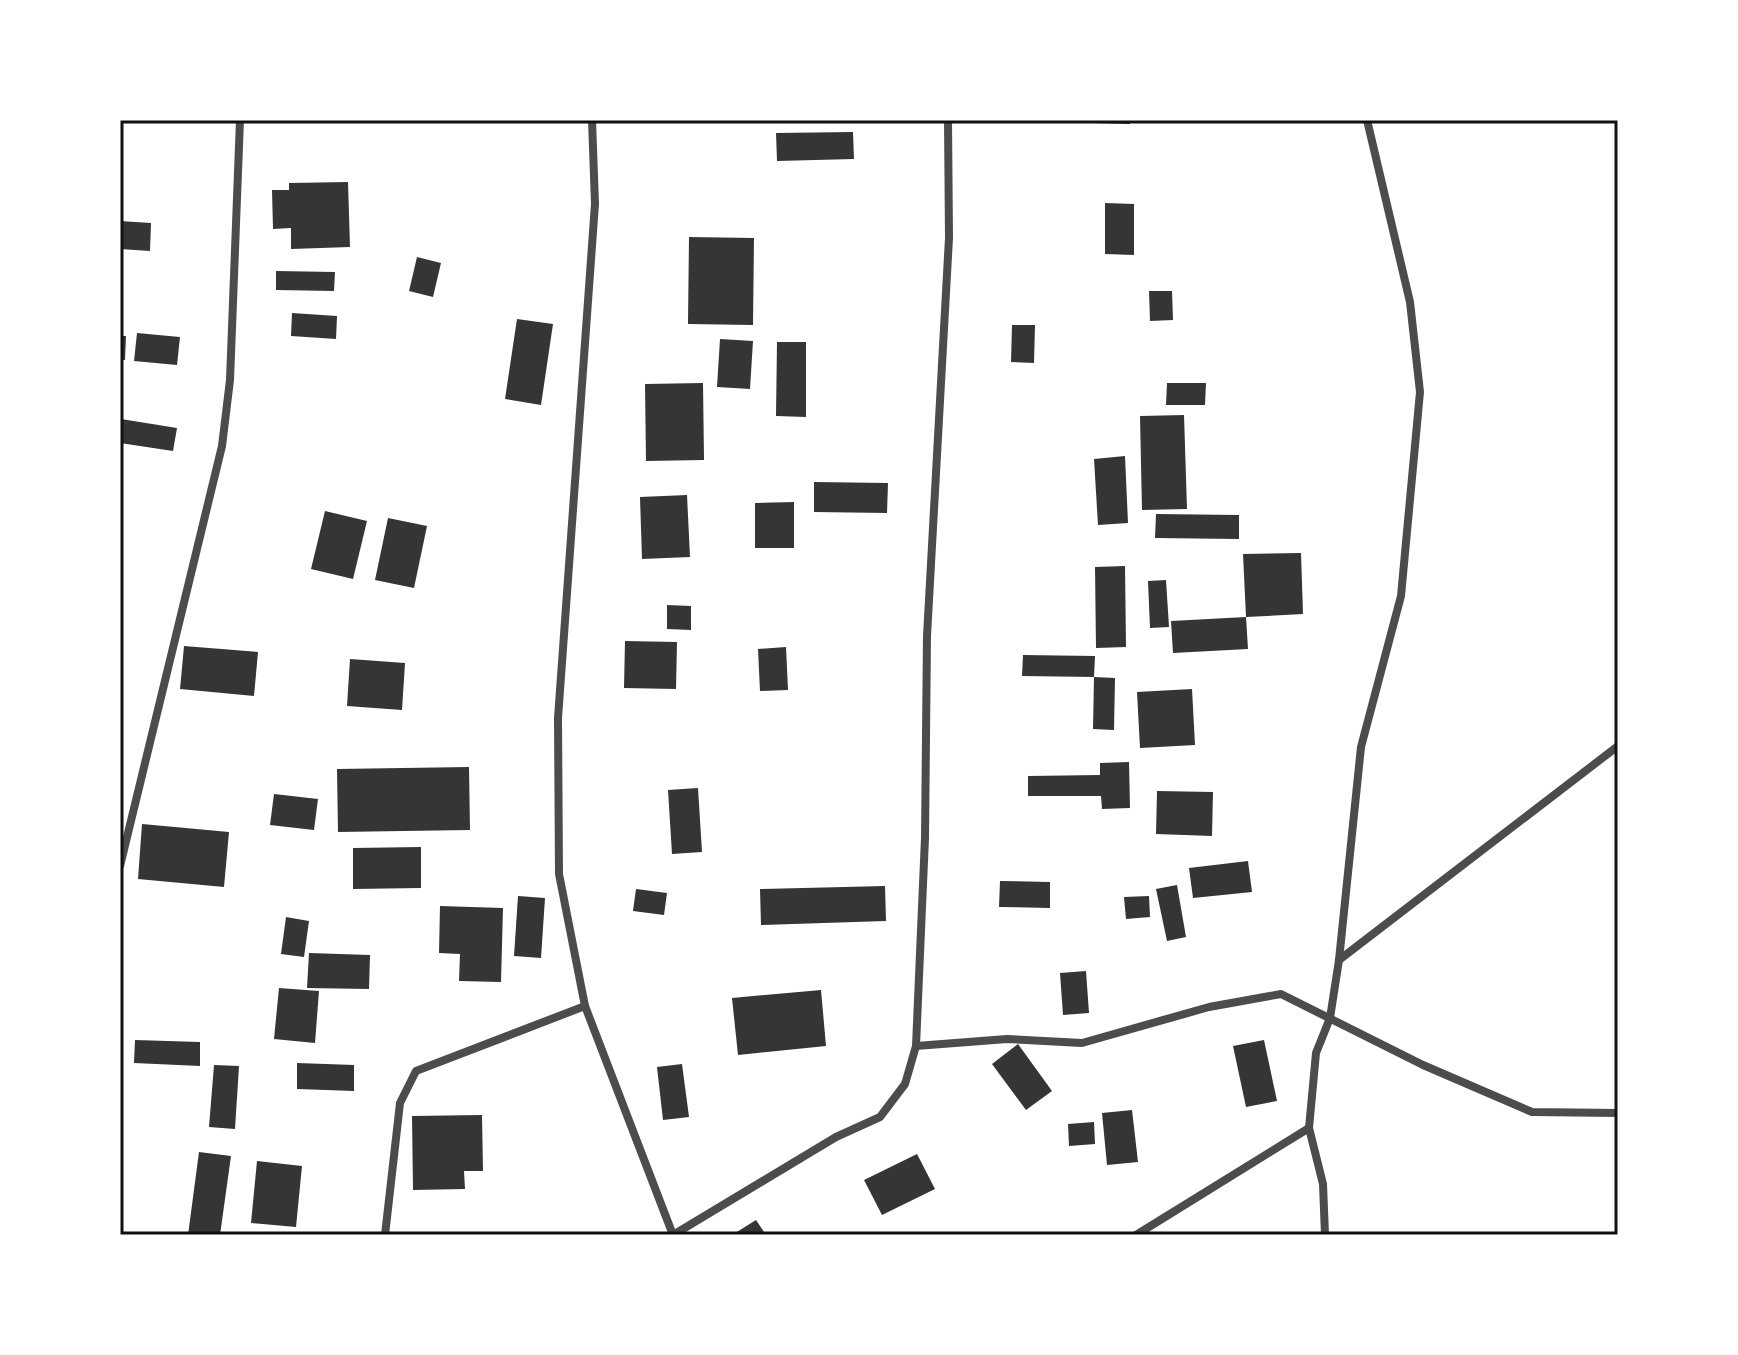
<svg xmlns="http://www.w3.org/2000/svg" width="1738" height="1355" viewBox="0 0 1738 1355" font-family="'Zilla Slab',serif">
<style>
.building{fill:#353535}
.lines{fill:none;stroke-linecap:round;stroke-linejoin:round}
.minor{stroke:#4c4c4c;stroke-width:8}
.neatline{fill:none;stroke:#111;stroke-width:3}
</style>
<rect width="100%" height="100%" fill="#fff"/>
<g class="building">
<polygon points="1094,120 1130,120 1130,124 1093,123"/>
<polygon points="853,132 854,159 777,161 776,133"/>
<polygon points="348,182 350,247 291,249 291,228 273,229 272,190 289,190 289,183"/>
<polygon points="1105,203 1134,204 1134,255 1105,254"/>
<polygon points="120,221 151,223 150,251 120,249"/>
<polygon points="689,237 754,238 753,325 688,324"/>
<polygon points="417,257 441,263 433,297 409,291"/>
<polygon points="276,271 335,272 334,291 276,290"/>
<polygon points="1149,291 1172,291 1173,320 1150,321"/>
<polygon points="292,313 337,316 336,339 291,336"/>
<polygon points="517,319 553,324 541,405 505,399"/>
<polygon points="1012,325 1035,325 1034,363 1011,362"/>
<polygon points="137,333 180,337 177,365 134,361"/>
<polygon points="120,336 126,336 125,360 120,360"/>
<polygon points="720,339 753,341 750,389 717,387"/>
<polygon points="777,342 806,342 806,417 776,416"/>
<polygon points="703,383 704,460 646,461 645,384"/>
<polygon points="1167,383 1206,383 1205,405 1166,405"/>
<polygon points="1184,415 1187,509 1142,510 1140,416"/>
<polygon points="121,419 177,428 173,451 120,443"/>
<polygon points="1125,456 1128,523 1098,525 1094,459"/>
<polygon points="814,482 888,483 887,513 814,512"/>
<polygon points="687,495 690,557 642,559 640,497"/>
<polygon points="794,502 794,548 755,548 755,503"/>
<polygon points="325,511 367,521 353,579 311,569"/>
<polygon points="1156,514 1239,515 1239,539 1155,538"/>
<polygon points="388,518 427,526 414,588 375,580"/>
<polygon points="1301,553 1303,614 1246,617 1243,554"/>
<polygon points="1125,566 1126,647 1096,648 1095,567"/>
<polygon points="1166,580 1169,627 1150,628 1148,581"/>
<polygon points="667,605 691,606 691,630 667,629"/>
<polygon points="1246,617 1248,649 1173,653 1171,621"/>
<polygon points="625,641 677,642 676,689 624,688"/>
<polygon points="184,646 258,652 254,696 180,689"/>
<polygon points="786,647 788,690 760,691 758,649"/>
<polygon points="1023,655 1095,656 1094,677 1022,676"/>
<polygon points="350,659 405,663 402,710 347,706"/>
<polygon points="1094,677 1115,678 1114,730 1093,729"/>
<polygon points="1192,689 1195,745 1140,748 1137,692"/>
<polygon points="1129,762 1130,808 1102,809 1101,796 1028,796 1028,776 1100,775 1100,763"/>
<polygon points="469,767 470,830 338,832 337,769"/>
<polygon points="698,788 702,852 672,854 668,790"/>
<polygon points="1157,791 1213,792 1212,836 1156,834"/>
<polygon points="274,794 318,799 314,830 270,825"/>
<polygon points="142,824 229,832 224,887 138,879"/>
<polygon points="421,847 421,888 353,889 353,848"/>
<polygon points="1248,861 1252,892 1193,898 1189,868"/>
<polygon points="1000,881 1050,882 1050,908 999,907"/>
<polygon points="1177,885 1186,937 1167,941 1156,889"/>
<polygon points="885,886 886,921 761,925 760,889"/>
<polygon points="636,889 667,893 664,915 633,911"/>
<polygon points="518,896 545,898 541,958 514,956"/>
<polygon points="1149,896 1150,917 1126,919 1124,897"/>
<polygon points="440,906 503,908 501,982 459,981 460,954 439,953"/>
<polygon points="286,917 309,921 304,957 281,954"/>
<polygon points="309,953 370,955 369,989 307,988"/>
<polygon points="1086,971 1089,1013 1063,1015 1060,973"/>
<polygon points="279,988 319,991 315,1043 274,1039"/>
<polygon points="821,990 826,1046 738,1055 732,998"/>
<polygon points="135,1040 200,1042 200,1066 134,1063"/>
<polygon points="1264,1040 1277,1101 1246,1107 1233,1046"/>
<polygon points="1018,1044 1052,1091 1026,1110 992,1064"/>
<polygon points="297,1063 354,1065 354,1091 297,1089"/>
<polygon points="682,1064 689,1117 663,1120 657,1067"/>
<polygon points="214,1065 239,1066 235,1129 209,1127"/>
<polygon points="1132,1110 1138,1162 1107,1165 1102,1113"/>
<polygon points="482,1115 483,1171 464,1171 465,1189 413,1190 412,1116"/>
<polygon points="1094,1122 1095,1144 1069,1146 1068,1124"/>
<polygon points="199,1152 231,1156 220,1235 188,1235"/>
<polygon points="917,1154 935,1189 882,1215 864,1180"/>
<polygon points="257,1161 302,1166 296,1227 251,1223"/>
<polygon points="756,1220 766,1235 732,1235"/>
</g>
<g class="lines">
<g class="minor">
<polyline points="592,120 595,204 558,718 559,874 585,1006 673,1235"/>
<polyline points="120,866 222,446 230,380 240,120"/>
<polyline points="1339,960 1618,746"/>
<polyline points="916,1046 1007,1039 1082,1043 1209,1007 1281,994 1423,1065 1532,1112 1618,1113"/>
<polyline points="385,1235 400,1103 416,1071 585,1006"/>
<polyline points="673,1235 836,1137 880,1117 905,1084 916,1046 925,838 927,636 949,238 948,120"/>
<polyline points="1136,1235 1309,1128"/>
<polyline points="1325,1235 1323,1184 1309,1128 1316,1053 1330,1018 1339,960 1361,747 1401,596 1420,392 1410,302 1367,120"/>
</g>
</g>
<rect width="1738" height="1355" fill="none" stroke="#ffffff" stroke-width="244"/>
<rect x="122" y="122" width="1494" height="1111" class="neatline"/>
</svg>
